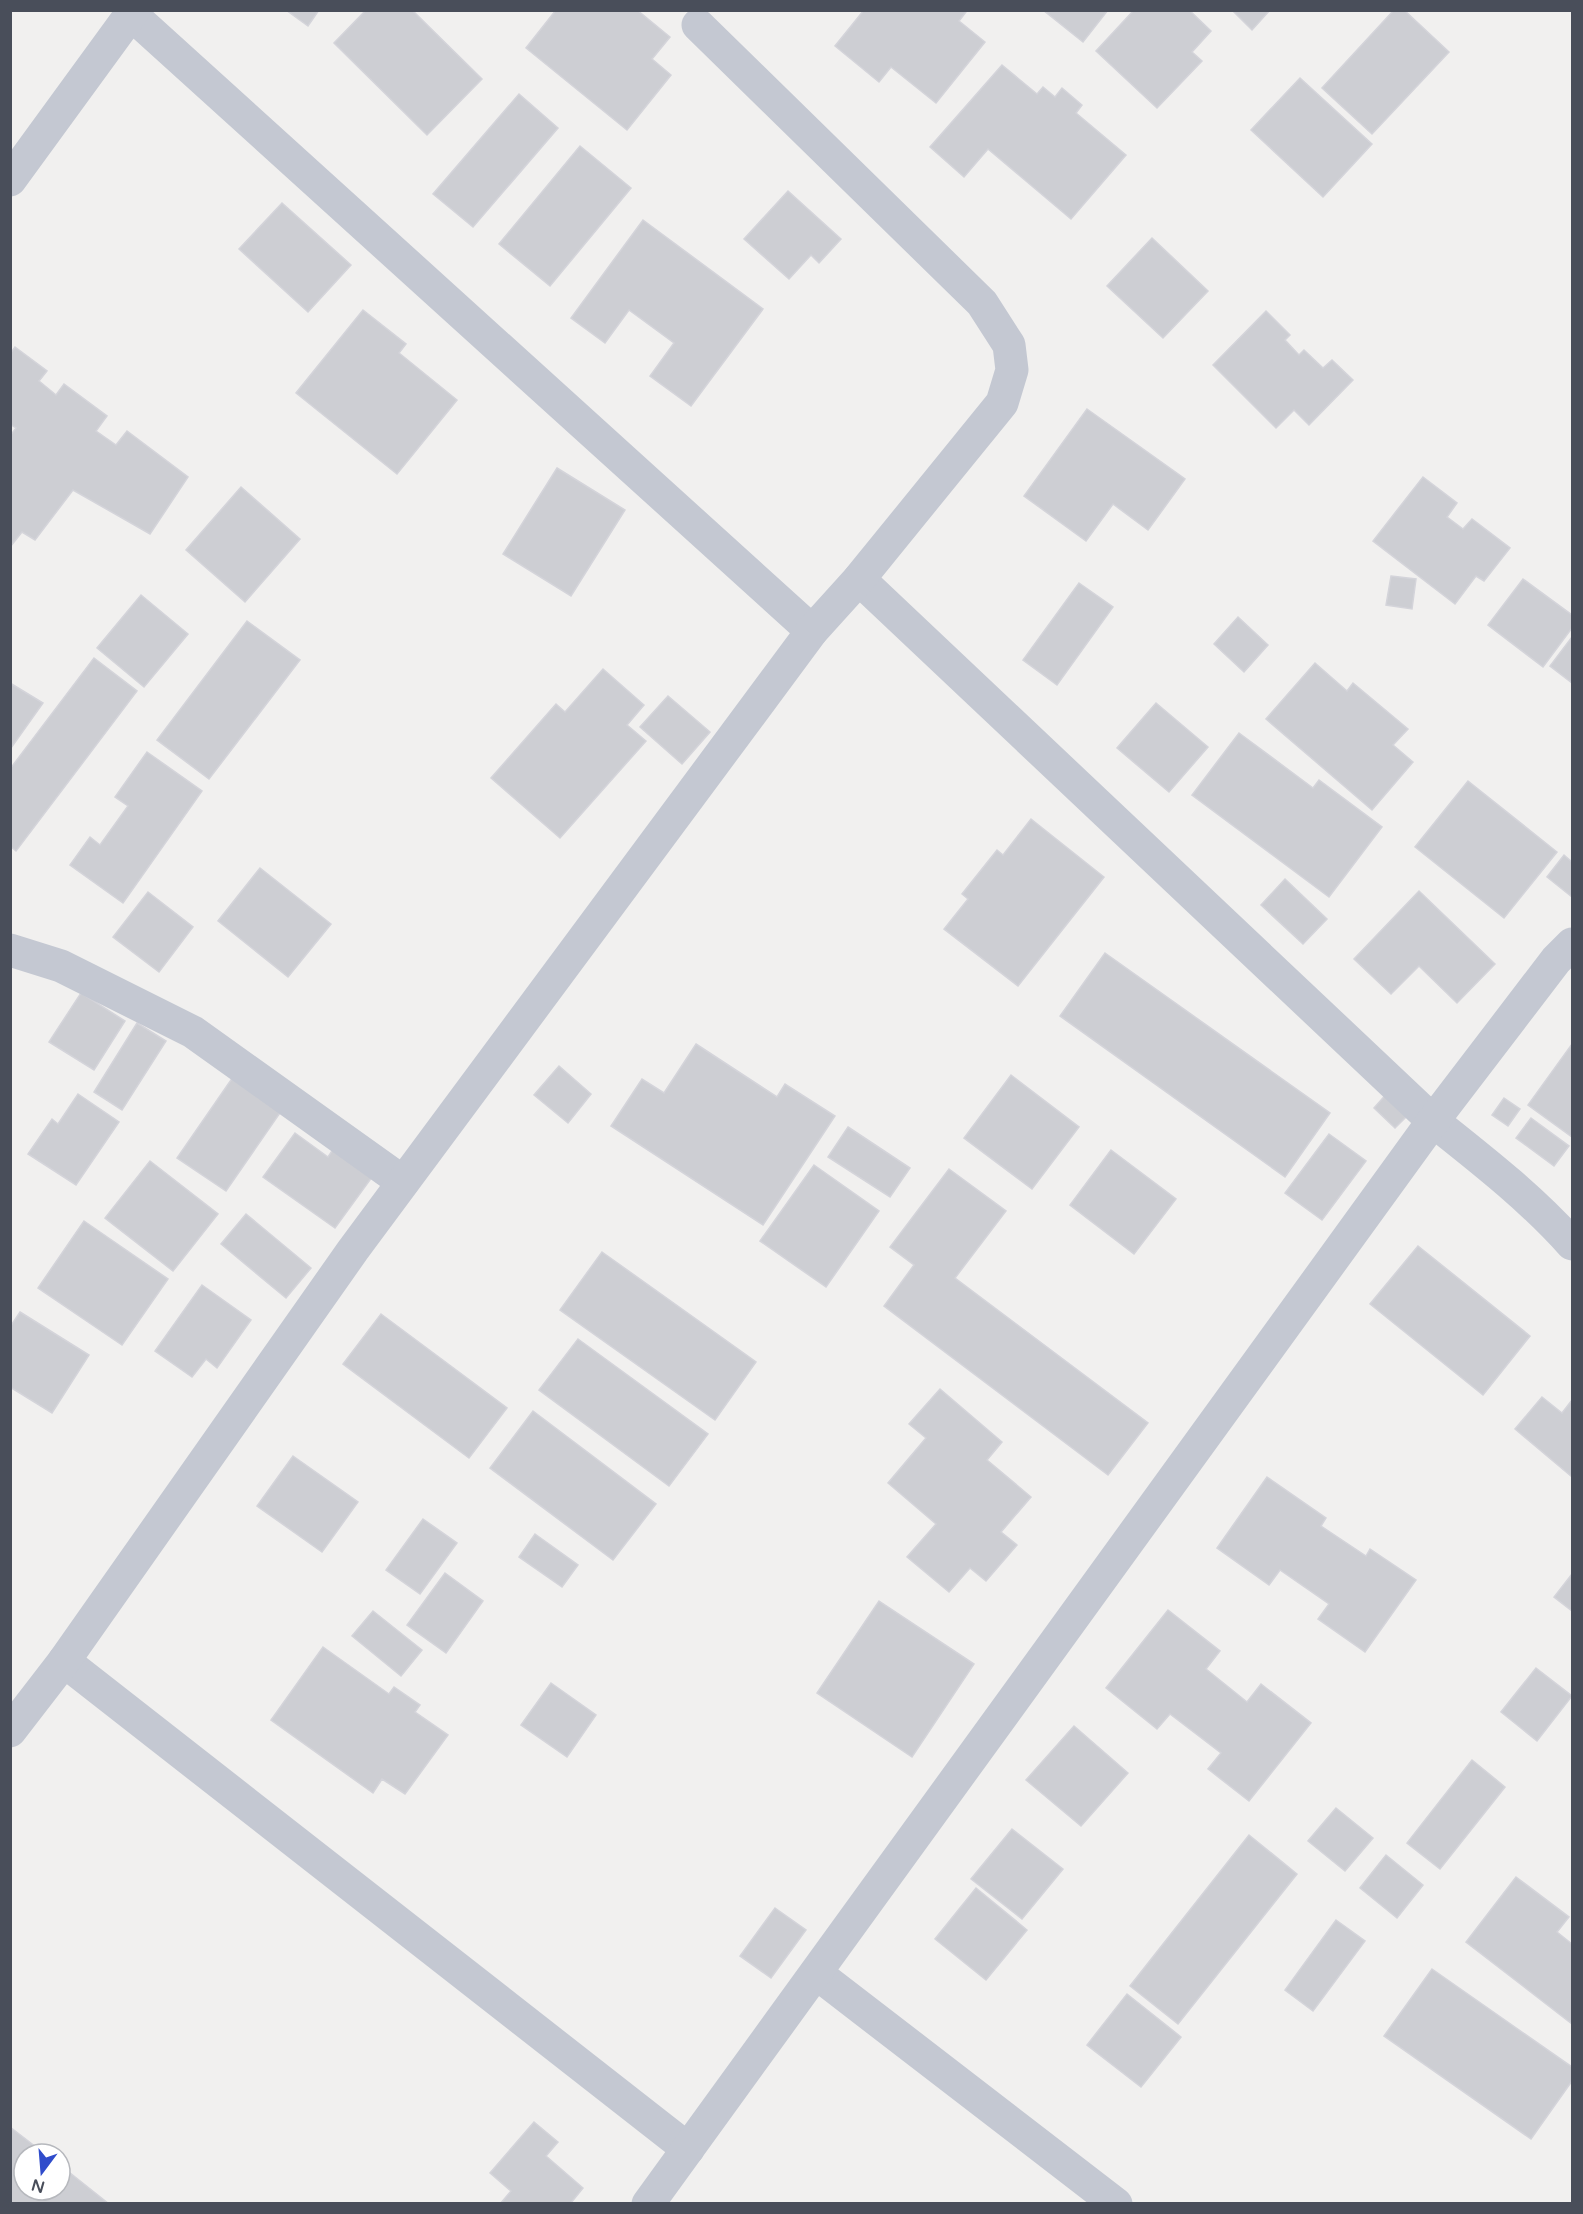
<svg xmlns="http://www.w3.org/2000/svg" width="1583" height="2214" viewBox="0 0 1583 2214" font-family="'Varela Round',sans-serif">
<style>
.building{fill:#cdced3;stroke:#d4d4da;stroke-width:1.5}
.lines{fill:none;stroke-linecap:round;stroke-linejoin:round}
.minor{stroke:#c4c8d2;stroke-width:33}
</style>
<rect width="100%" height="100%" fill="#f1f0ef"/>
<g class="building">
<polygon points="286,10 319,10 308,26"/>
<polygon points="366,10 412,10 482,79 427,135 334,43"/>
<polygon points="556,10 637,10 670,37 652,59 671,75 627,130 526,48"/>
<polygon points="864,10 963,10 966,12 959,21 985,42 936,103 891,67 879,82 835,46"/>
<polygon points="1043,10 1108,10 1083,42"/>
<polygon points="1134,10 1189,10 1211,31 1192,52 1202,61 1157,108 1096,51"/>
<polygon points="1232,10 1270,10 1252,30"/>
<polygon points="1394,10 1404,10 1449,52 1372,134 1322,88"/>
<polygon points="1002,65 1037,94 1043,87 1055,97 1062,88 1082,105 1076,113 1126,155 1071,219 988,149 964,177 930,147"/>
<polygon points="1300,78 1372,144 1323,197 1251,130"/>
<polygon points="519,94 558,128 473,227 433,194"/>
<polygon points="580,146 631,188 550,286 499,244"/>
<polygon points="788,191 841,239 819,263 811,255 789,279 744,239"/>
<polygon points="282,203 351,265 308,312 239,249"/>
<polygon points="643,220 763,309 691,406 650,376 674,343 629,310 605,343 571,318"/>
<polygon points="1152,238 1208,291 1163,338 1107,286"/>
<polygon points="363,310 406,344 399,353 457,400 397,474 296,393"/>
<polygon points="1266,311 1290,335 1285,340 1299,355 1304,350 1323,368 1332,360 1353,380 1309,425 1294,410 1276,428 1213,365"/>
<polygon points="15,347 47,371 39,381 56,395 64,384 107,416 96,431 116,445 127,431 188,477 150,534 73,490 35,540 22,532 10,547 10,436 16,428 10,424 10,354"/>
<polygon points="1087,409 1185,479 1148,530 1113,504 1086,541 1024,496"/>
<polygon points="557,468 625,510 571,596 503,554"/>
<polygon points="1423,477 1457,503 1447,517 1463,529 1472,519 1510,548 1484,581 1476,576 1455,604 1373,541"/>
<polygon points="241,487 300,539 245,602 186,550"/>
<polygon points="1391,576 1416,579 1412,609 1386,605"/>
<polygon points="1523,579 1572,615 1572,628 1543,667 1488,625"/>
<polygon points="1079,583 1113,607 1057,685 1023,660"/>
<polygon points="141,595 188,634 144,687 97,648"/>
<polygon points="1238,617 1268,645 1244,672 1214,644"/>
<polygon points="247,621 300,660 209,779 157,740"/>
<polygon points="1572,637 1572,683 1550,666"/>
<polygon points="94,658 137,691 16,851 10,846 10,769"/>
<polygon points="1315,663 1347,691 1353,683 1408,729 1393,745 1413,762 1372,810 1266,719"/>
<polygon points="603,669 644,705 627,725 646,741 560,838 491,778 556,704 565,712"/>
<polygon points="10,683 43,703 11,748 10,748"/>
<polygon points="668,696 710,732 682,764 640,727"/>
<polygon points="1156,703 1208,747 1169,792 1117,748"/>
<polygon points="1239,733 1313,788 1319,780 1382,827 1329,897 1192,795"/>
<polygon points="147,752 202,791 123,903 70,865 90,837 100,845 128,806 115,797"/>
<polygon points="1468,781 1557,852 1504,918 1415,847"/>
<polygon points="1031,819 1104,877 1018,986 944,929 968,899 962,894 997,850 1003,855"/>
<polygon points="1564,855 1572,862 1572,897 1547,877"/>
<polygon points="260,868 331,924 288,977 218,921"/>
<polygon points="1285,879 1327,919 1303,944 1261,905"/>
<polygon points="1419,891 1495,964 1457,1003 1419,966 1391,994 1354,959"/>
<polygon points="148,892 193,927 159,972 113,937"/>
<polygon points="1105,953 1330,1113 1285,1177 1060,1016"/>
<polygon points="81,993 125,1021 94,1070 49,1042"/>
<polygon points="137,1023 166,1041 122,1110 94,1092"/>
<polygon points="696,1044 777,1097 785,1084 835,1116 763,1225 611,1126 642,1079 664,1093"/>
<polygon points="1572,1044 1572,1137 1528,1105"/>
<polygon points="559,1066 591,1094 568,1123 534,1095"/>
<polygon points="1011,1075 1079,1127 1032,1189 964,1138"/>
<polygon points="233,1077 282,1110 226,1191 177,1158"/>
<polygon points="1389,1091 1411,1112 1395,1128 1374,1108"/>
<polygon points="78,1094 119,1122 76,1185 28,1154 52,1119 58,1124"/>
<polygon points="1504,1098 1520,1109 1508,1126 1492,1115"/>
<polygon points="1531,1118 1569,1146 1554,1166 1516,1138"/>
<polygon points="848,1127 910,1168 890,1197 828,1157"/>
<polygon points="295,1133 328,1157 336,1145 375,1173 335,1228 263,1177"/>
<polygon points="1329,1134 1366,1161 1322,1220 1285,1193"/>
<polygon points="1111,1150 1176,1199 1134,1254 1070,1205"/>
<polygon points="150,1161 218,1214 173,1271 105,1218"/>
<polygon points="814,1165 879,1211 826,1287 760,1241"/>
<polygon points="949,1169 1006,1211 955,1278 1148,1423 1108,1475 884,1306 914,1265 890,1247"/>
<polygon points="246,1214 311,1268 286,1298 221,1244"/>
<polygon points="84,1221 168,1279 122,1345 38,1288"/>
<polygon points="1418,1246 1530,1336 1483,1395 1370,1304"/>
<polygon points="602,1252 756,1362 715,1420 560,1310"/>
<polygon points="202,1285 251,1320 217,1368 206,1359 192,1377 155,1351"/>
<polygon points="20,1312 89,1355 52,1413 10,1387 10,1327"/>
<polygon points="381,1314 507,1408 469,1458 343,1364"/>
<polygon points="578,1339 708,1434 669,1486 539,1390"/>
<polygon points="940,1389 1002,1442 987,1460 1031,1497 1001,1532 1017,1545 986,1581 970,1568 949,1592 907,1557 936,1524 888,1483 926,1438 909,1424"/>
<polygon points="1542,1397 1562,1413 1572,1400 1572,1477 1515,1429"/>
<polygon points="533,1411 656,1504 613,1560 490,1468"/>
<polygon points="293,1456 358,1502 322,1552 257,1506"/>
<polygon points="1267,1477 1326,1518 1321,1526 1366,1556 1370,1549 1416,1580 1365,1652 1318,1619 1329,1604 1280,1570 1269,1585 1217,1548"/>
<polygon points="423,1519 457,1543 420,1594 386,1570"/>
<polygon points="535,1534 578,1565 562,1587 519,1557"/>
<polygon points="445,1573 483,1601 446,1653 407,1625"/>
<polygon points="1572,1574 1572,1611 1554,1597"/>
<polygon points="879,1601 974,1664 912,1757 817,1693"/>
<polygon points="1168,1610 1220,1651 1206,1669 1247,1702 1261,1684 1311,1723 1249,1801 1208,1769 1221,1753 1170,1714 1157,1729 1106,1688"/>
<polygon points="373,1611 422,1650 401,1676 352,1636"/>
<polygon points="323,1647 389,1694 394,1687 420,1705 415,1712 448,1735 405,1794 382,1779 373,1793 271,1720"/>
<polygon points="1536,1668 1572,1696 1537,1741 1501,1712"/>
<polygon points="551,1683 596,1715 567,1757 521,1725"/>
<polygon points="1074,1726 1128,1773 1081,1826 1026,1780"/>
<polygon points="1472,1760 1505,1787 1440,1869 1407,1843"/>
<polygon points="1336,1808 1373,1838 1345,1871 1308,1841"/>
<polygon points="1012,1829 1063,1869 1022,1919 971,1879"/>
<polygon points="1249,1835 1297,1874 1178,2024 1130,1986"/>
<polygon points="1386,1855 1423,1885 1397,1918 1360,1888"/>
<polygon points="1516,1877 1569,1917 1557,1932 1572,1944 1572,2024 1466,1942"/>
<polygon points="976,1888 1027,1930 986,1980 935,1939"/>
<polygon points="775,1908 806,1930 771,1978 740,1956"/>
<polygon points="1336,1920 1365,1941 1313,2011 1285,1990"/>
<polygon points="1432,1969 1572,2067 1572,2081 1531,2139 1384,2036"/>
<polygon points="1127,1994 1181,2037 1141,2087 1087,2045"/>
<polygon points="534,2122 558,2142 546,2156 583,2188 570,2204 500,2204 511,2191 490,2173"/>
<polygon points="10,2127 45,2154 24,2154 24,2190 60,2190 60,2165 109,2204 10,2204"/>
</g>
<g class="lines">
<g class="minor">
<polyline points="132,15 812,631"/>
<polyline points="10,180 134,10"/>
<path d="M859,579L1433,1121C1482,1160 1531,1198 1572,1244"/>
<polyline points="10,950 61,966 193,1032 403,1182"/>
<polyline points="64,1661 688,2149"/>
<polyline points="10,1731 64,1661 353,1250 812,631 859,579 1002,403 1012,370 1009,345 982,303 698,25"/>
<polyline points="816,1973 1116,2204"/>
<polyline points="648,2204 1433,1121 1556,960 1572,944"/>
</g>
</g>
<rect width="1583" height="2214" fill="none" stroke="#494e5a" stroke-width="24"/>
<g transform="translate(42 2172) rotate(196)"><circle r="28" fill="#ffffff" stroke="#b6b8bd" stroke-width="1.5"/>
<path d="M0-4.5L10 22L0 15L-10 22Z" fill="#2f4ccb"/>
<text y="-9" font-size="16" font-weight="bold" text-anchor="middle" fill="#494e5a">N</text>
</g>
</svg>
